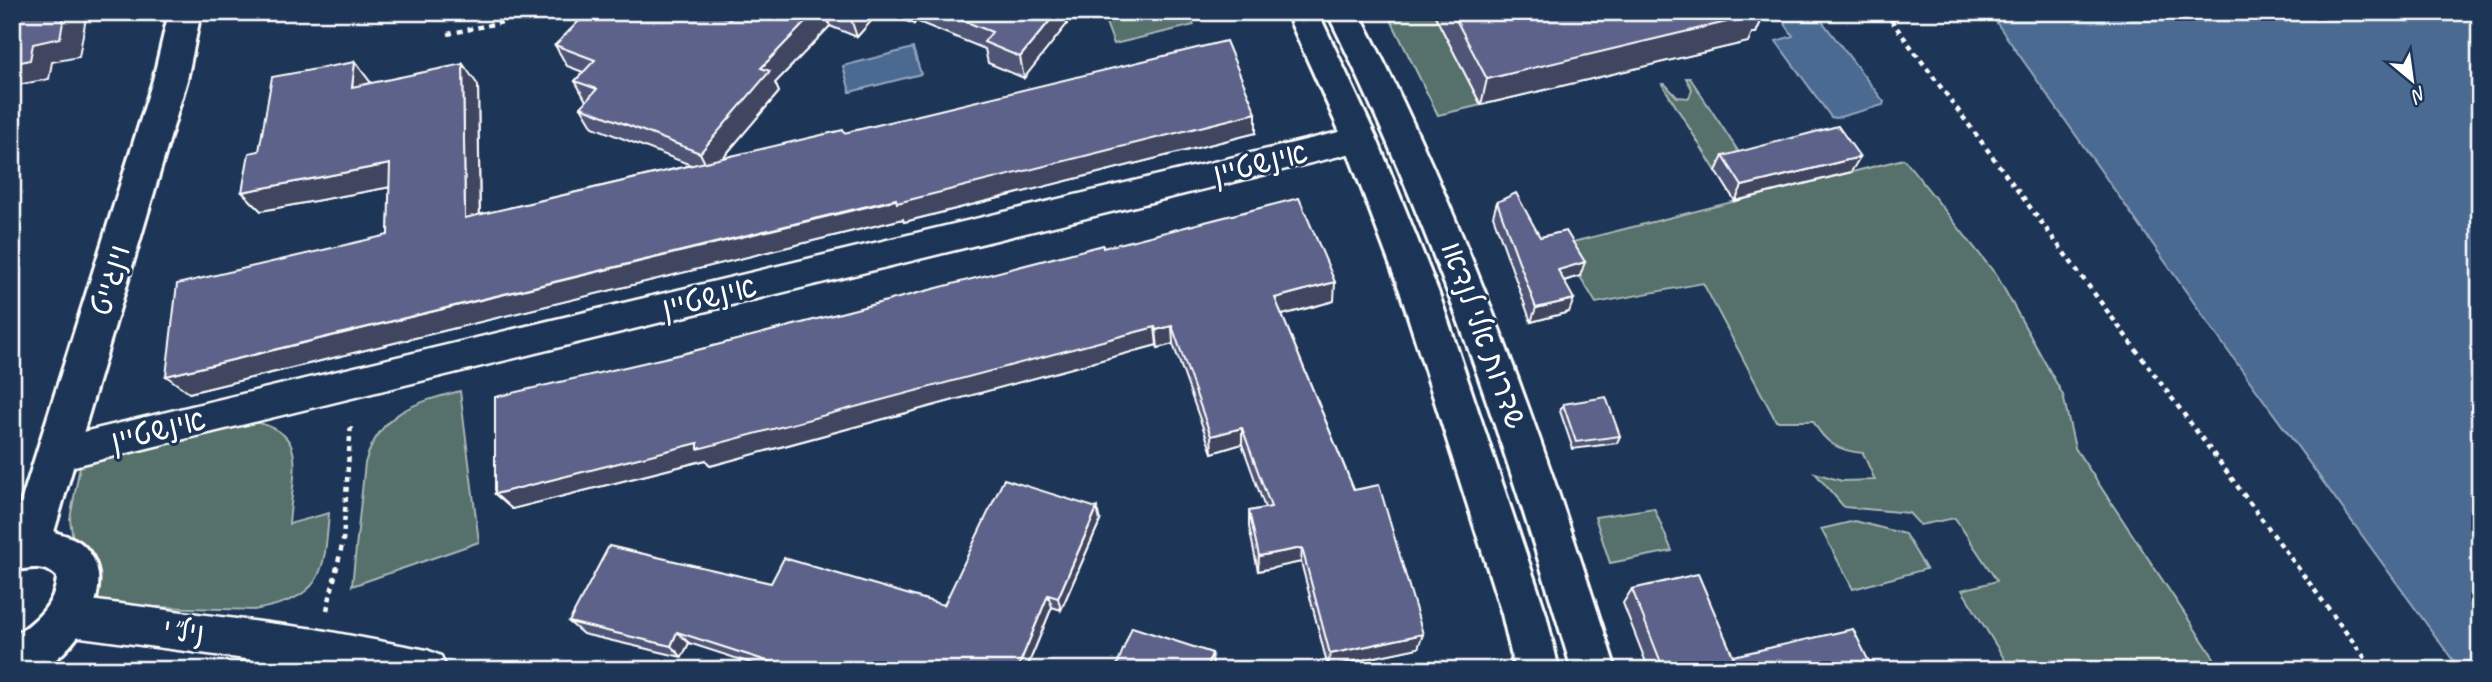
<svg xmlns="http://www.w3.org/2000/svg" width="2492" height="682" viewBox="0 0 2492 682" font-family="Caveat,'Playpen Sans Hebrew',sans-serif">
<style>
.green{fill:#566f6c;stroke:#aab7b6;stroke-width:2}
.water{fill:#4c6b91;stroke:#94a6bd;stroke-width:2}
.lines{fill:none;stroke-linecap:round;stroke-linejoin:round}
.street-casing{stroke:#fff;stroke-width:5}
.secondary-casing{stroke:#fff;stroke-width:6}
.path{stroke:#fff;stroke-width:4.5;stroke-dasharray:5 5;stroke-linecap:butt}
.street{fill:#1d3557;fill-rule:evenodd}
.secondary{fill:#1d3557;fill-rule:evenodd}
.wall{fill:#4f5476;stroke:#fff;stroke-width:2}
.shaded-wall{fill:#404560;stroke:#fff;stroke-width:2}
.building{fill:#5c6289;stroke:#fff;stroke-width:2}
.labels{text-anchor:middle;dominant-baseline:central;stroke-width:6;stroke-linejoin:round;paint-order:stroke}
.street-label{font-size:30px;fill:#fff;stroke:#1d3557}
</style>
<rect width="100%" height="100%" fill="#1d3557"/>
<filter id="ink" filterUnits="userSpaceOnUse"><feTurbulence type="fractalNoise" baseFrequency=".0143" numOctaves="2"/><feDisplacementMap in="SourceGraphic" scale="14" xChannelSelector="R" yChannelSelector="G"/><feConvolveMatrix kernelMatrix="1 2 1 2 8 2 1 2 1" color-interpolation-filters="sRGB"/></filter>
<g filter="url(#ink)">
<g class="green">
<polygon points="1102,12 1188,12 1194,25 1114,44"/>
<polygon points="1387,12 1433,12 1481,105 1438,115"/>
<polygon points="1686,78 1690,78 1746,163 1716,171 1662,84 1665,84 1677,97 1689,98 1692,89"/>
<path d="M1904,159L1997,276L2063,395L2075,448L2222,670H2021L2018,659L2008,665L1962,590L1997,581L1955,518L1920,525L1909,513L1844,507L1815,473L1842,481L1875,480L1863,453C1838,451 1825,443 1813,421H1776L1703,283L1596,303L1561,245Z"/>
<path d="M460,391L479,542L352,586L365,463C380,412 414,403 460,391Z"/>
<path d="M236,419C314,426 293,466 289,524L329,513C324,576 323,597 254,610L124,606L99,601L92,557L73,540L70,519L82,455Z"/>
<polygon points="1654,508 1672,551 1610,563 1595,517"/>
<polygon points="1855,521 1905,534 1926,569 1853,589 1821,529"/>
</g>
<g class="water">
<polygon points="1806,12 1815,12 1884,102 1883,105 1836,118 1831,117 1776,41 1793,36 1782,19"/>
<polygon points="1989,12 2480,12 2480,670 2460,670 2228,351"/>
<polygon points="913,48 921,74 850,92 843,66"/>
</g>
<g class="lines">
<g class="street-casing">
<g id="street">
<polygon points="1360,127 1371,130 1376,139 1371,148 1360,151 58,470 45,466 40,454 45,442 58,438"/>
<polygon points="66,597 315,629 427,650 441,656 447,670 327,670 66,635 52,629 46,616 52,603"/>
</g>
</g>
<g class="secondary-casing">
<g id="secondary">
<path d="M169,12H201L187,80L54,532C64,535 76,538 83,545C115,575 91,626 65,651C59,657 48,667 39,670C31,672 20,670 12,670V637C35,622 55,606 57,577C45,564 28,568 12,571V531L153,80Z"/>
<polygon points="1286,12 1318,12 1377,139 1438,291 1546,614 1559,670 1515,670 1502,614 1400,291 1343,139"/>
<path d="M1327,12H1359C1469,227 1544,441 1616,670H1572C1504,441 1433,227 1327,12Z"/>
</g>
</g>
<g class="path">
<polyline points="1885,12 2374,670"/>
<polyline points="448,34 548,12"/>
<polyline points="327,610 343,541 351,422"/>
</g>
<use href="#street" class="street"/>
<use href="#secondary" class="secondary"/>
</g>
<g class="wall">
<polygon points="737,12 879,12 857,37 830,26 775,83 779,92 723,158 844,133 1256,133 904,222 903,219 189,393 388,235 390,187 261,211 242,192 259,151 355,62 371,83 478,85 480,215 691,165 593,127 581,107 586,101 575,81 583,72 567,66 555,45 730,19"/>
<polygon points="883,12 1065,12 1067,24 1024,78 988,63 985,49 916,21 914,24"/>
<polygon points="1433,12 1765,12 1756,33 1752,33 1748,42 1481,105"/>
<polygon points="1723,156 1851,172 1735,201 1716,171"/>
<polygon points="1497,202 1540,237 1580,276 1564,281 1569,312 1531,322 1493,216"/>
<polygon points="1103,248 1334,301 1282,315 1354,490 1423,634 1418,648 1328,667 1301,562 1258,571 1249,527 1249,511 1265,508 1242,444 1212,453 1173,344 1158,348 1157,345 710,466 706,460 512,509 495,494 686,353"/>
<polygon points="1563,404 1620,436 1617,443 1573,449 1560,411"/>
<polygon points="1100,521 1061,610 1052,607 1026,670 772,670 689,643 682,657 583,634 569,622 771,583 944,605"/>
<polygon points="1632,589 1733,656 1873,670 1649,670 1623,603"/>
</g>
<g class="shaded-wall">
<polygon points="65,12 87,12 79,57 52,62 49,79 12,86 12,64"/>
<polygon points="815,12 825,12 830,26 775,83 779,92 710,173 700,153 761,68"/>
<polygon points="853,12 879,12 857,37 850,16"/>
<polygon points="910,12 914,12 916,21 914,24"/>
<polygon points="1057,12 1065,12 1067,24 1024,78 1020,57"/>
<polygon points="1754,12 1765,12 1756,33 1752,33 1748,42 1481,105 1487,79"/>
<polygon points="355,62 371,83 368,108 352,87"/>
<polygon points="463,64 478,85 480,237 465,218"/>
<polygon points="1256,113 1256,133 904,222 903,219 189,393 166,376"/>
<polygon points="1860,157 1851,172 1735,201 1742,186"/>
<polygon points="390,164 407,184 261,211 242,192"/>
<polygon points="1585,262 1580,276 1553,284 1558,270"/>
<polygon points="1335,282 1334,301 1275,317 1275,298"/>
<polygon points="1574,299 1569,312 1531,322 1536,308"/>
<polygon points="1172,326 1173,344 1158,348 1156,330"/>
<polygon points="1155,327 1157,345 710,466 706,460 512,509 495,494"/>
<polygon points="1242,428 1242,444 1212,453 1211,436"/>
<polygon points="1097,508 1100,521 1061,610 1058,598"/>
<polygon points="1302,548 1301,562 1258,571 1259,556"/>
<polygon points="1048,595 1052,607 1026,670 1017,670"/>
<polygon points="677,632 689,643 682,657 671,646"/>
<polygon points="1423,634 1418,648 1328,667 1330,654"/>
<polygon points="1212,653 1213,666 1211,670 1206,670"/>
</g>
<g class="building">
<polygon points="12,12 65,12 60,38 33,44 30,60 12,64"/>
<polygon points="588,12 711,12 730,19 737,12 815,12 761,68 770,71 700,153 581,107 597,89 575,81 595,60 555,45"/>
<polygon points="841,12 853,12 850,16"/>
<polygon points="941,12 1057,12 1020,57 984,42 992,32"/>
<polygon points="1452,12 1759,12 1760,14 1487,79"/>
<polygon points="1226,41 1256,113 897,203 896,199 166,376 177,284 388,235 390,164 242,192 249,153 259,151 272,77 355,62 352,87 463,64 465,218 843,130 844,133"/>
<polygon points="1838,126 1860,157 1742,186 1723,156"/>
<polygon points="1516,193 1540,237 1566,231 1585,262 1558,270 1574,299 1536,308 1497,202"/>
<polygon points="1299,198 1335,282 1275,298 1354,490 1379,485 1423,634 1330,654 1302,548 1259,556 1249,511 1271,507 1242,428 1211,436 1172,326 1156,330 1155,327 698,449 698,443 495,494 495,397 686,353 1103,245 1103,248"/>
<polygon points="1606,397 1620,436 1576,442 1563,404"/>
<polygon points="1004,479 1097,508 1058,598 1048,595 1017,670 795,670 677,632 671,646 569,622 609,546 771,583 784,558 944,605"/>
<polygon points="1698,574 1733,656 1853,629 1873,670 1664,670 1632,589"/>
<polygon points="1132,627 1212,653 1206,670 1115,670"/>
</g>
</g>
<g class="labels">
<g class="street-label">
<text transform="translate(1260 163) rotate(-14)">אינשטיין</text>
<text transform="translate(110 280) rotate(-73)">וינגייט</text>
<text transform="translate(709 297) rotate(-14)">אינשטיין</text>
<text transform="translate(1484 335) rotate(70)">שדרות אלי לנדאו</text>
<text transform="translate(158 430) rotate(-14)">אינשטיין</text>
<text transform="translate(184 631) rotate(7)">ניל"י</text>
</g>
</g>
<rect width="2492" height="682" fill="none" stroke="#1d3557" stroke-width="42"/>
<rect x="21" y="21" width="2450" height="640" fill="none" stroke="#fff" stroke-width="2.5" filter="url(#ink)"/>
<g transform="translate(2412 80) rotate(151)" stroke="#1d3557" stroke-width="5" paint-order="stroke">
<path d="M0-5L12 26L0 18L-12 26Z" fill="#ffffff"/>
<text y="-10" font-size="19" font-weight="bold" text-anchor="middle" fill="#ffffff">N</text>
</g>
</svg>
